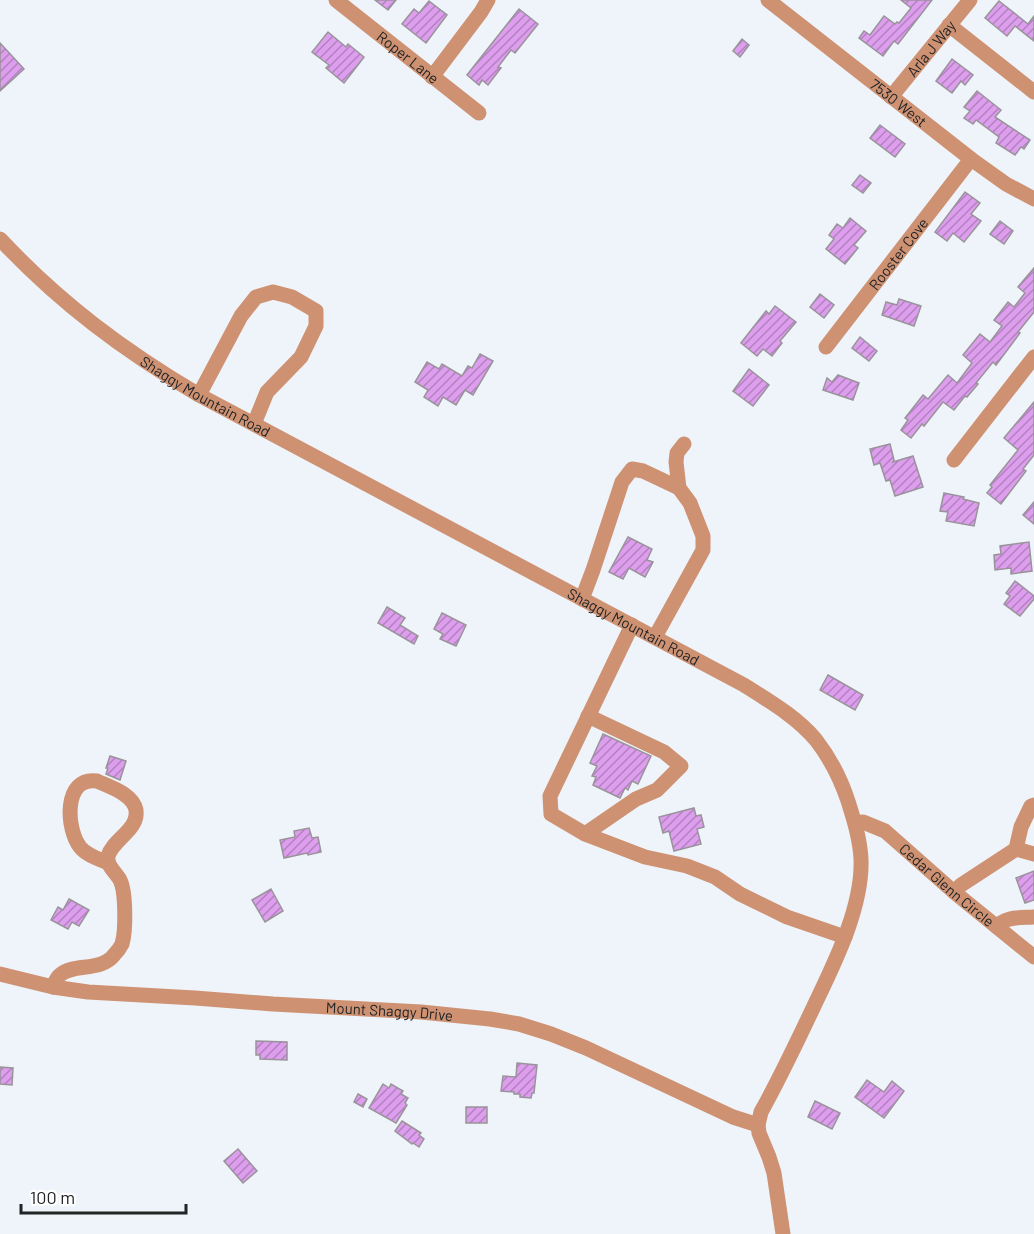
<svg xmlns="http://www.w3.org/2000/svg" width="1034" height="1234" viewBox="0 0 1034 1234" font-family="Barlow,sans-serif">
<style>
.building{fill:url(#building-hatch);stroke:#989499;stroke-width:1.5}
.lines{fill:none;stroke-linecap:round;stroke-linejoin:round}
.minor{stroke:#ce9273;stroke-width:15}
.labels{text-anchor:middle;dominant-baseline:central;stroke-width:4.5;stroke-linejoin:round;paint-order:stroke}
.street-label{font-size:15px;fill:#212325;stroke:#fff}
</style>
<defs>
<pattern id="building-hatch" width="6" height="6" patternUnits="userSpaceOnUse" patternTransform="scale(1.5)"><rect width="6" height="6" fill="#dd9eed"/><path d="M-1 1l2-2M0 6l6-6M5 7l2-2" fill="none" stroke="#b380c0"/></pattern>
</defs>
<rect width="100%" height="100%" fill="#eff4fb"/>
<g class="building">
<polygon points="375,0 396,0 388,10"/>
<polygon points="901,0 932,0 898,44 894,41 883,56 859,38 864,31 870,35 884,16 895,24 897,22 899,23 911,8"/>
<polygon points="429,1 447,15 426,43 402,24 414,9 419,13"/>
<polygon points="999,1 1028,24 1034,16 1034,41 1015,26 1007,36 985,18"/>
<polygon points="519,9 538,24 515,53 511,50 498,67 501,68 488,85 482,80 479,85 467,75"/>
<polygon points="328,32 346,47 348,44 364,57 344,83 326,68 329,65 312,52"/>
<polygon points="742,39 749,45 740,57 733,51"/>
<polygon points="0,43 24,69 0,91"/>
<polygon points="952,59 973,75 965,85 961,81 952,93 936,81"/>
<polygon points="977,91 1001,110 995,117 1030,140 1024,149 1021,147 1015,155 996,143 999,137 976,120 973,124 964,118 970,111 964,107"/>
<polygon points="880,125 905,144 895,157 870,138"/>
<polygon points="860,175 871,183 863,193 852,185"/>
<polygon points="965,192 980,203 971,214 981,221 964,242 953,233 947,241 935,232"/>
<polygon points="850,218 866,231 854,245 858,248 845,264 826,249 834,239 829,235 837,224 843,228"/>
<polygon points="1000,221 1013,231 1004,244 990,234"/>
<polygon points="1034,268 1034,312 1018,332 1020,333 996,365 993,362 976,383 978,384 967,397 965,396 954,410 943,402 924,426 922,424 911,438 901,430 908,420 905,418 923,395 928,399 948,375 957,383 972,363 963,355 980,334 990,342 1002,326 994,320 1008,302 1014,307 1025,293 1018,287"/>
<polygon points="820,294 834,305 824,318 810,307"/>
<polygon points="899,299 921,306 914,326 882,315 886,302 897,305"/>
<polygon points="775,306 796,322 780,341 782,343 772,356 763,349 757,356 741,343 766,311 769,314"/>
<polygon points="860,337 877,351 869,361 852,348"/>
<polygon points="480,354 493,361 473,395 465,390 456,405 443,397 438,406 424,397 428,390 415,382 427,362 439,369 442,364 462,376 468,366 472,368"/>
<polygon points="749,369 769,385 753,406 733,391"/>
<polygon points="838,375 859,383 853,400 823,390 827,378 832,382"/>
<polygon points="1034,402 1034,455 1023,469 1026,471 1001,504 987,493 992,487 990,485 1018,450 1004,438"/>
<polygon points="890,444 894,460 893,462 913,456 923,487 895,496 890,480 886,481 880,463 874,465 870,449"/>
<polygon points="944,493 964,497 963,499 979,503 974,526 946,521 948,512 940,511"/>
<polygon points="1034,502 1034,524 1023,515"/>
<polygon points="628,537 652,549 647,560 653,562 645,577 629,568 623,579 609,572"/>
<polygon points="1029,542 1032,571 1011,574 1011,568 995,570 994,555 1001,554 1000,546"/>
<polygon points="1015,581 1034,596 1034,599 1020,616 1004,604 1010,596 1006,593"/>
<polygon points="387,607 405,618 400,625 418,636 414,644 378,623"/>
<polygon points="442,613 466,625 456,646 440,639 443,634 434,629"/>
<polygon points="828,675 863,695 855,710 820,690"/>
<polygon points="603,734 651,756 638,784 632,781 628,790 625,788 620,798 593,785 596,777 592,776 597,766 590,763"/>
<polygon points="110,756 126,761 120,780 106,774 108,768 106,768"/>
<polygon points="694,808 696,816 701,815 704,827 697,829 701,844 674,851 669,831 663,833 659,817"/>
<polygon points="309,828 312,838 318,837 321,852 308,855 307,853 284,858 280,840 295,837 294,831"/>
<polygon points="1034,871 1034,900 1025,903 1016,878"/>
<polygon points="271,889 283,911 265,922 252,900"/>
<polygon points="69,899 89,910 79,926 72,922 68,929 51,920 58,907 63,910"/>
<polygon points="256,1041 287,1042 287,1060 260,1059 260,1055 256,1055"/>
<polygon points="517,1063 537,1065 534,1093 532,1093 531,1098 520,1097 520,1094 514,1094 514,1092 501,1091 503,1076 516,1077"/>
<polygon points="0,1067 13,1068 12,1085 0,1084"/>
<polygon points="867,1080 884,1092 892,1081 904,1091 884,1118 855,1097"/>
<polygon points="383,1084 389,1088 391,1084 403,1091 401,1094 408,1098 405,1103 407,1105 396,1123 369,1108"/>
<polygon points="358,1094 367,1099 363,1107 354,1102"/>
<polygon points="815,1101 840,1113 832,1129 808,1117"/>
<rect x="466" y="1107" width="21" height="16"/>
<polygon points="402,1121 421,1133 419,1135 424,1139 419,1147 413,1143 412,1144 395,1131"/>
<polygon points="238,1149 257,1171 243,1183 224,1161"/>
</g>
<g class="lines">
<g class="minor">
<path id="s1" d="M336,0L479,113"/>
<path id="s2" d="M768,0L971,159L1006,184L1034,199"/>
<polyline points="949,25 1034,92"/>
<polyline points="432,77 481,12 488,0"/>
<path id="s3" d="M891,97L970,0"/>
<path id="s4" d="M0,239C60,303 123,350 199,395L744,685C769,701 797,717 816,740C830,758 841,780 848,801C854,820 860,839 861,859C863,907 834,964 814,1006C797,1042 780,1078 761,1112L758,1125L759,1133L769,1157L774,1173L783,1234"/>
<path id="s5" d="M826,347L971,159"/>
<polyline points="199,395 241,316 256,297 273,292 292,297 316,311 316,326 301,357 267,392 254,424"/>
<polyline points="954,460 1034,357"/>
<polyline points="582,599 593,570 622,482 632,469 643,471 679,488"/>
<polyline points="632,625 550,796 551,814 585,834 645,857 687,866 715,877 740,894 787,917 845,937"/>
<polyline points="655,637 703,550 703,536 690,503 679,488 676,462 677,453 684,444"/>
<path id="s6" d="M855,823L863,822L885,831L954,892L1034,957"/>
<polyline points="585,834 636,799 657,790 681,766 664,752 588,716"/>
<polyline points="1016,849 1034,854"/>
<polyline points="954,892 961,885 1016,849 1021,827 1031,806 1034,805"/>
<path d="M997,927C1005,916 1021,918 1034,917"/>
<path id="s7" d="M0,974L53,987L88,992L195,998L273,1004L421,1012L490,1019L519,1024L551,1034L586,1048L733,1117L758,1125"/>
<path d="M53,987C55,983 56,978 60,975C73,963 101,972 114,955C117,952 120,948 122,944C126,931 126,892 120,880C116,872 106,866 108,856C113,839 139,830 136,810C133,794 110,787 97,781C63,776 66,829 80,847C86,855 99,859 108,863"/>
</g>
</g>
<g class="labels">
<g class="street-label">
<text stroke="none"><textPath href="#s3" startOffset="63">Arla J Way</textPath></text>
<text stroke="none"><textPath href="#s1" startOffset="92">Roper Lane</textPath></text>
<text stroke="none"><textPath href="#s2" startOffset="166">7530 West</textPath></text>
<text stroke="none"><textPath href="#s5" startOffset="118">Rooster Cove</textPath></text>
<text stroke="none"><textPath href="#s4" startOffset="260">Shaggy Mountain Road</textPath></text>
<text stroke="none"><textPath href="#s4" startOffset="746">Shaggy Mountain Road</textPath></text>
<text stroke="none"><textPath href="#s6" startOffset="114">Cedar Glenn Circle</textPath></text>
<text stroke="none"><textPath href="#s7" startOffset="392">Mount Shaggy Drive</textPath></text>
</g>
</g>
<path d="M21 1204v9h165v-9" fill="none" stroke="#212325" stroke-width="3"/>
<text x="30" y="1204" font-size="18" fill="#212325" stroke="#ffffff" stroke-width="4.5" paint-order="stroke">100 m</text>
</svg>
